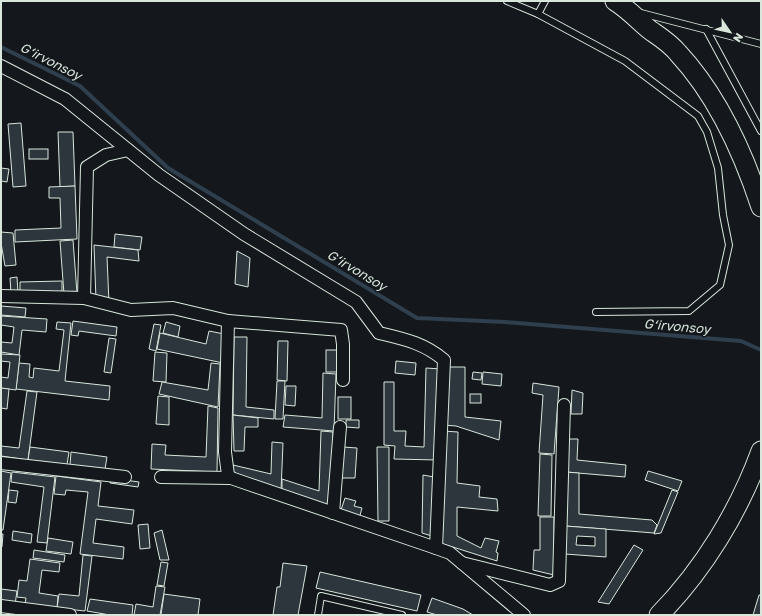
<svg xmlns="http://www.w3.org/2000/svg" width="762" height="616" viewBox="0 0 762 616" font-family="'Golos Text',sans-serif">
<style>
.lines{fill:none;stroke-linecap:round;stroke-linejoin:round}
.stream{stroke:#2f3f4d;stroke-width:4}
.building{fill:#2c363c;stroke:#d8e6dc;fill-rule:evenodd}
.lane-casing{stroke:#d8e6dc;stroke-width:8}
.street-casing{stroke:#d8e6dc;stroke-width:14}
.primary-casing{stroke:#d8e6dc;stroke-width:21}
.lane{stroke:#14181c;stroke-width:6}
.street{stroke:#14181c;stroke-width:12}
.primary{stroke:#14181c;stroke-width:19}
.labels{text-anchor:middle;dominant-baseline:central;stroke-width:3;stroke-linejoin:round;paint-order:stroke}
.water-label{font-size:13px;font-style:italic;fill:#d8e6dc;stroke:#14181c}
</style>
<rect width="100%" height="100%" fill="#14181c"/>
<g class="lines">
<polyline class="stream" points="1,47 80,86 168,168 417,318 505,322 741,341 761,350"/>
</g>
<g class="building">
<polygon points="21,123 26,186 13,187 8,124"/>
<polygon points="58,132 73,132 75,186 60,187"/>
<rect x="29" y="149" width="19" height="10"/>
<polygon points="1,168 9,169 7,182 1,181"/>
<polygon points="75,186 77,239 15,242 15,230 61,228 60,198 49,198 49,187"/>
<polygon points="1,232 13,233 16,265 5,266 1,243"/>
<polygon points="115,234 142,237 140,250 114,247"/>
<polygon points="73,240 77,293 64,294 60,241"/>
<polygon points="94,245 138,250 139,261 107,257 109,303 96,300"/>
<polygon points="237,251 250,258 248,287 235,284"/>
<polygon points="17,277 18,293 11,293 10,278"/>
<polygon points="62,281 62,292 20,293 20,282"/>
<polygon points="1,306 26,308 25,317 1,315"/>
<polygon points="1,316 47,319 46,332 22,330 19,355 1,352 1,342 12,343 14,327 1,325"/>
<polygon points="73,321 117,327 116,336 79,331 78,336 71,335"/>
<polygon points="57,322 71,323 65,381 110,386 109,400 16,389 19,363 30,364 29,377 33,378 34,368 59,371 64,330 56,329"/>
<polygon points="166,322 180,326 178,337 163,333"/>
<polygon points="154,324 161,325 156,351 149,349"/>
<polygon points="209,331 224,334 223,363 157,349 160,333 206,344"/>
<polygon points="234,337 247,337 246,407 274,410 274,419 233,415"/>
<polygon points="109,338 116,339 111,373 104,372"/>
<polygon points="278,341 288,341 287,381 277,380"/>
<rect x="326" y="350" width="11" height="22"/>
<polygon points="155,352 167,353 166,382 153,381"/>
<polygon points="1,354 20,355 16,390 1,388 1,377 8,378 10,362 1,361"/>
<polygon points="396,361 416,363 415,375 395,373"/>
<polygon points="211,363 220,364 218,407 159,394 162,382 208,390"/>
<polygon points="445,367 465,367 465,417 501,421 499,440 456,426 443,425"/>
<polygon points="426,368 441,369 438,460 394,459 395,446 384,445 384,382 394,382 394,431 406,431 405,446 424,447"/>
<polygon points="473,372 482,373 481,380 472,379"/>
<polygon points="483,372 502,374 501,386 482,384"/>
<polygon points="323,373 336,374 334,431 283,427 285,415 322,418"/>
<polygon points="277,381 285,381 283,419 275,419"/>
<polygon points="533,383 559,387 554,454 539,453 543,395 532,393"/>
<polygon points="286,386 296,386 295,406 285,405"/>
<polygon points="1,388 9,389 7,409 1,408"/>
<polygon points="572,390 583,393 582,414 571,414"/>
<polygon points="27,391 37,392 28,460 1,456 1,446 19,448"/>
<rect x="470" y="394" width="11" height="9"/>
<polygon points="158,396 169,397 169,425 156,424"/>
<rect x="338" y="397" width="13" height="22"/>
<polygon points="208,406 218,408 217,472 151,469 152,444 166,445 165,455 206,457"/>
<polygon points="233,415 258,418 258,427 245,427 244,451 234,451"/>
<polygon points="346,420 359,420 359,428 346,427"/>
<polygon points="321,431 333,432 332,507 282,492 282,479 319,491"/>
<polygon points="443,431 458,432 457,483 480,486 479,497 497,499 498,511 457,507 457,536 481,548 485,538 499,541 496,552 498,553 497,561 437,542"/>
<polygon points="567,439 578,439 577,460 626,465 625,477 566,472"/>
<polygon points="272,442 283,443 281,491 231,475 233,465 271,474"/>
<polygon points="30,447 69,452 67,465 28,460"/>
<polygon points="343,447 357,448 355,478 341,478"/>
<polygon points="377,447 389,447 389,521 378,521"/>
<polygon points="71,452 107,457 105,469 70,465"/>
<polygon points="540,454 552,455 551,516 538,516"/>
<polygon points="1,471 11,473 3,530 1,530"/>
<polygon points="648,471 682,481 678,491 645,480"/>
<polygon points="12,472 55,477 47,543 37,542 44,487 11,482"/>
<polygon points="566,472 579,473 579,514 652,520 657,525 654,533 565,526"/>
<polygon points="423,475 434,477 432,536 422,533"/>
<polygon points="56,476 101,482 98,506 134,510 132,524 96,519 93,543 124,547 123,559 80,554 88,492 66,490 65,495 54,494"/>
<polygon points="111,478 139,482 138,487 110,483"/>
<polygon points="9,490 18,491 16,503 8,502"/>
<polygon points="672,490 678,492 661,533 654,534"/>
<polygon points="345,498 356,501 354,506 362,508 359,519 340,513"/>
<polygon points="540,517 554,517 554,575 533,570 534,550 540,550"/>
<polygon points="148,524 150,548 140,549 138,525"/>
<path d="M565,526L606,529V557L565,554ZM577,536L595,537V546L576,545Z"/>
<polygon points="162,530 169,560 160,560 154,533"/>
<polygon points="13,531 32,534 31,543 12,540"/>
<polygon points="1,534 3,534 2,547 1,547"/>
<polygon points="48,538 73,542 71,554 46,551"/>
<polygon points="634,545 643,550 609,604 598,602"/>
<polygon points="34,550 65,555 64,562 33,558"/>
<polygon points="83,555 92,556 85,611 57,608 59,594 79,596"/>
<polygon points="30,559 60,563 59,572 42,570 39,593 58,596 57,608 25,604 26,598 17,597 19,580 27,581"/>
<polygon points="161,562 168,563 164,586 157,585"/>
<polygon points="283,563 307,566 298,615 273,615 277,587 280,587"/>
<polygon points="320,572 421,595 417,611 316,588"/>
<polygon points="156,586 165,587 160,615 134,615 136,604 153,607"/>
<polygon points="1,589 17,591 15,605 1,603"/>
<polygon points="164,594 200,599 198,615 161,615"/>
<polygon points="759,595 761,595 761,615 753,615"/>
<polygon points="432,598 463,609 473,615 437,615 427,612"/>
<polygon points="90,599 133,605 132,615 110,615 87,611"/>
</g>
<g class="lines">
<g class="lane-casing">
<g id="lane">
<polyline points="507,1 538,14 545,1"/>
<polyline points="641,13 761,44"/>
<polyline points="538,14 625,61 698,116 707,132 718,168 723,215 729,245 720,285 689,311 596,312"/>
<polyline points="706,29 761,131"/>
<polyline points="318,615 321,596 402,615"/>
</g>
</g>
<g class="street-casing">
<g id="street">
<path d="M1,66L65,99L159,175L244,234L356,302L379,333C404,339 424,343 444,360L436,548L450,553L524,615"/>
<polyline points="1,296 84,298 131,310 173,308 228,321 341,330 343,344 343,380"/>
<polyline points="84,298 87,167 106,155 128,150"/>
<polyline points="228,321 225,452 228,475 231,478 436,548"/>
<polyline points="1,463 125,477"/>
<polyline points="161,477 231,478"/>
<polyline points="333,513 340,427"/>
<polyline points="462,563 550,585 559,581 564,405"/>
<polyline points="1,606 70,615"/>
</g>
</g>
<g class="primary-casing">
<g id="primary">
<path d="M615,1C628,9 638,20 650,30C660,37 670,43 678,53C718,96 743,152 761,207"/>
<path d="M659,615C704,569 739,511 761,451"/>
</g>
</g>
<use href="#lane" class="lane"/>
<use href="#street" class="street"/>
<use href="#primary" class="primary"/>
</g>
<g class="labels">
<g class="water-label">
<text transform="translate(51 61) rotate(27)">G‘irvonsoy</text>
<text transform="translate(357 270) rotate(31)">G‘irvonsoy</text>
<text transform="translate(677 326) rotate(5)">G‘irvonsoy</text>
</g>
</g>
<rect width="762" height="616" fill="none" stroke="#d8e6dc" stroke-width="4"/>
<g transform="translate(730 32) rotate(124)" stroke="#14181c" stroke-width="3" paint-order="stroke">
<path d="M0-3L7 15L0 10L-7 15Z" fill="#d8e6dc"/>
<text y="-6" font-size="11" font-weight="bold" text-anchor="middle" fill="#d8e6dc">N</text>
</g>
</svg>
